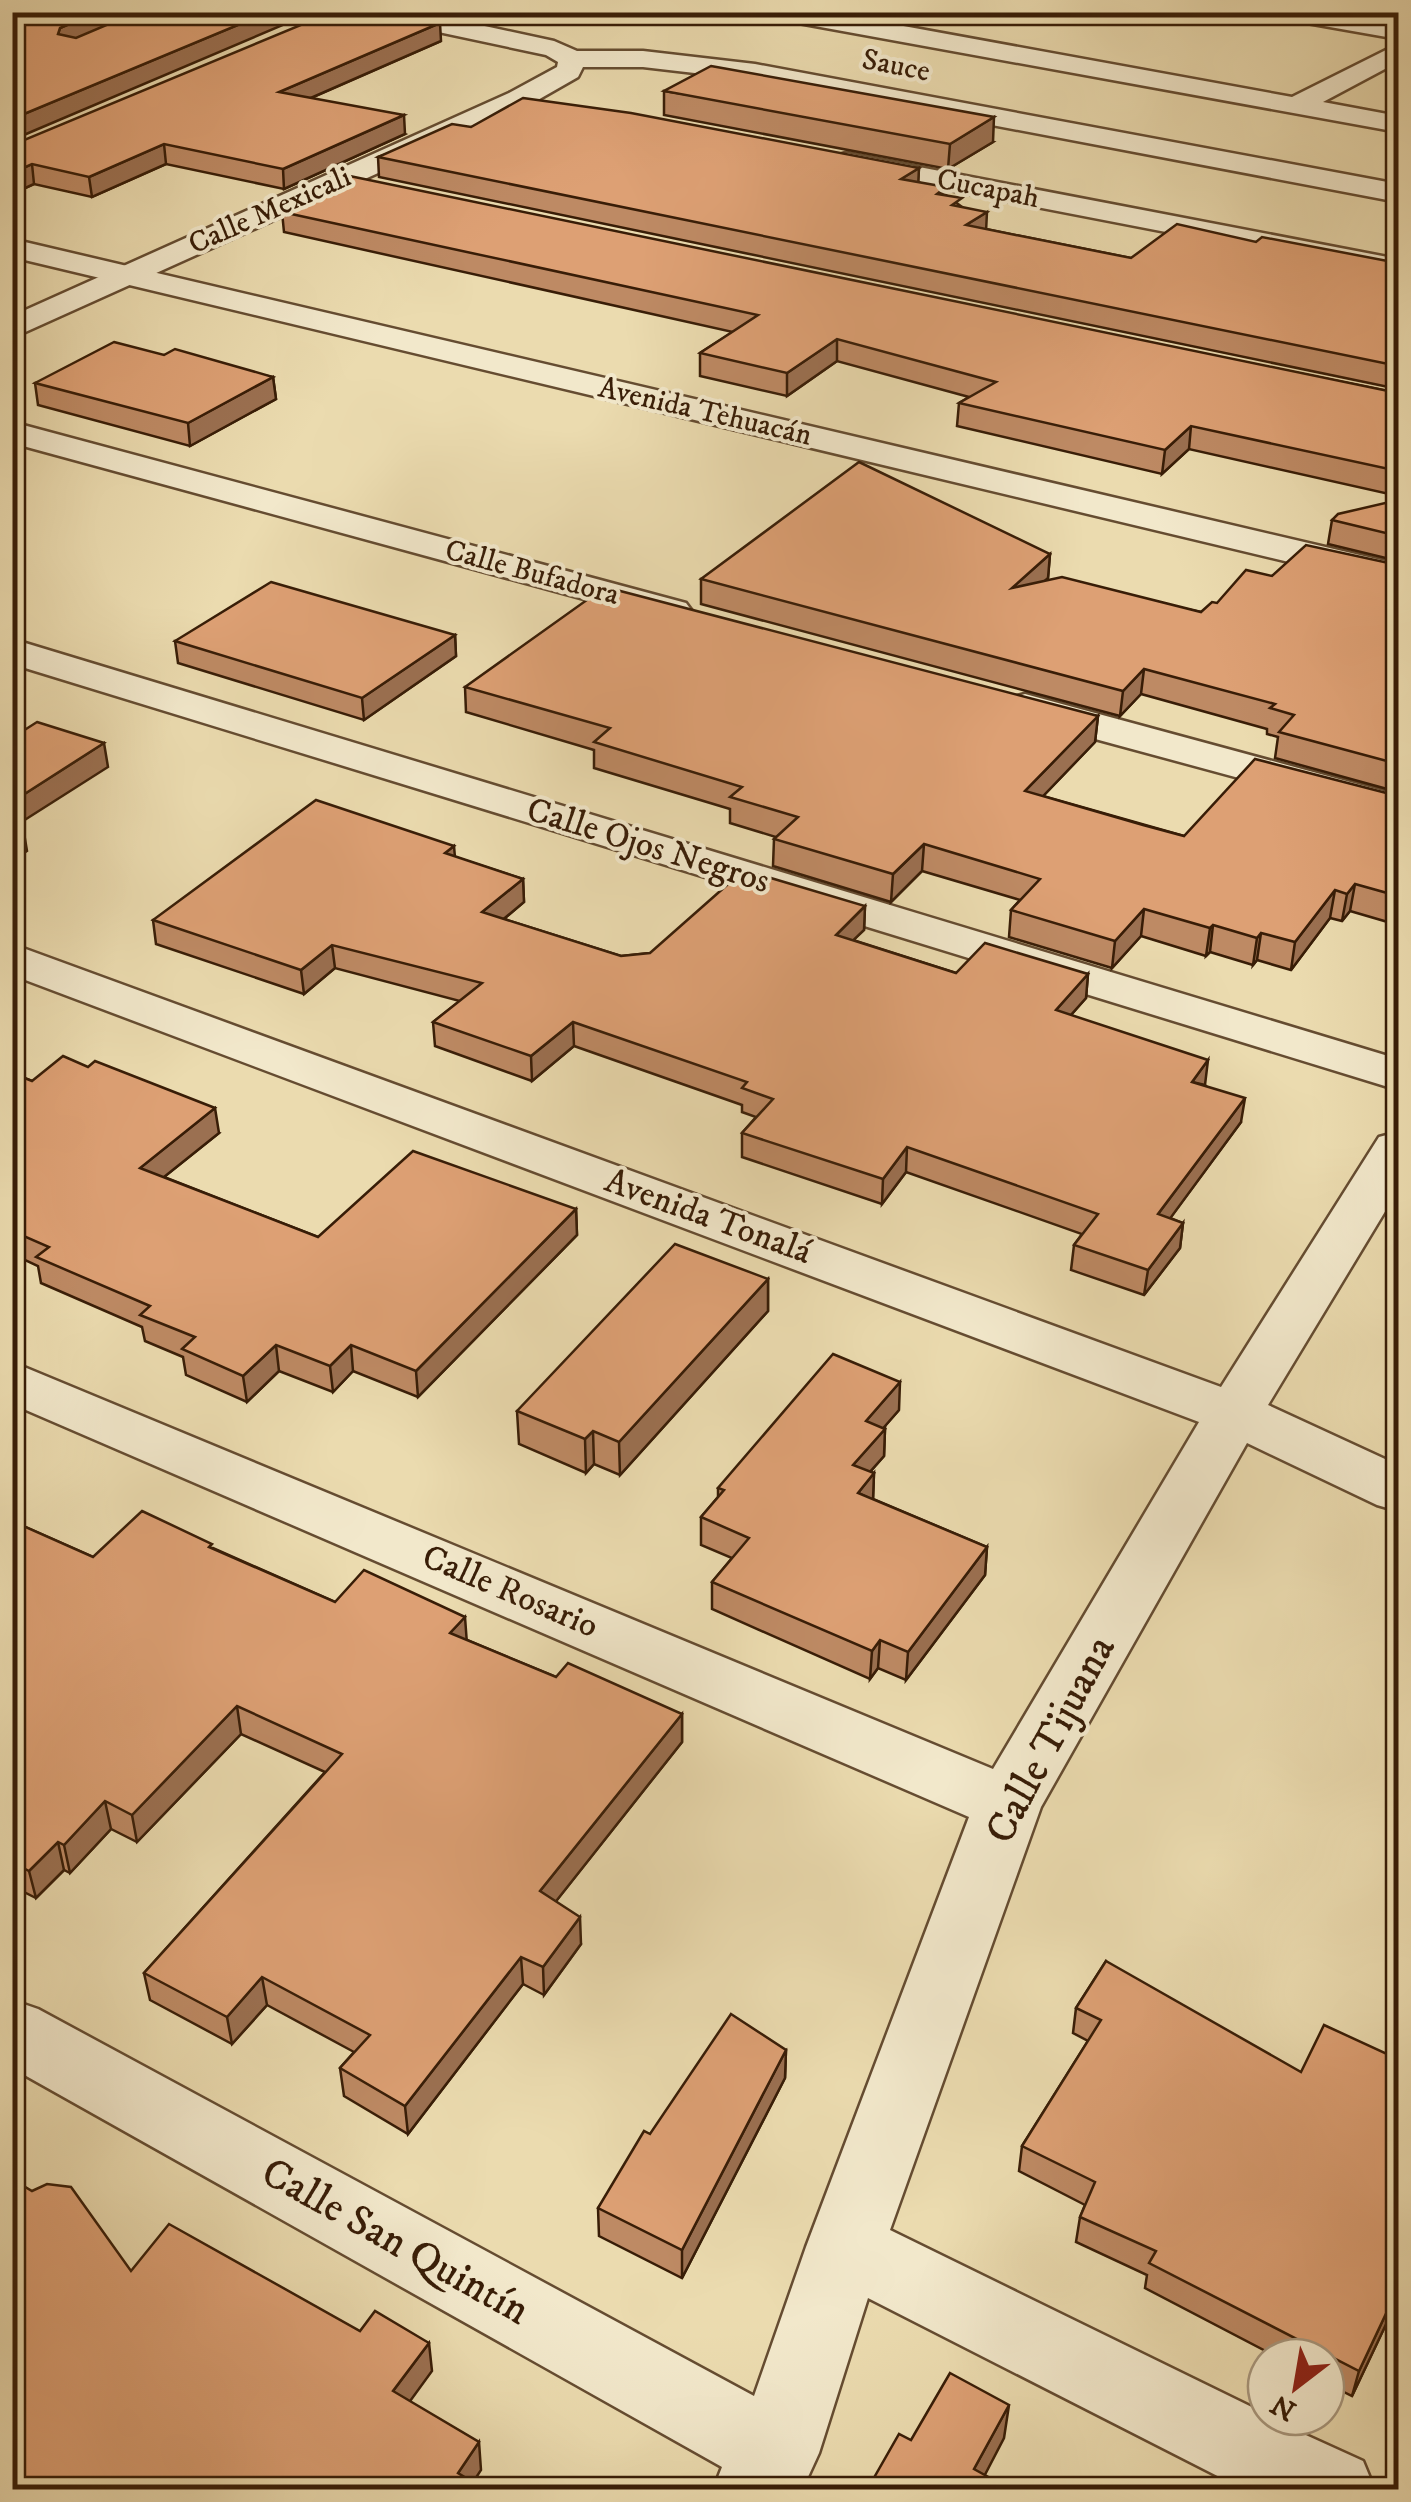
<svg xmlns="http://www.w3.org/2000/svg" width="1411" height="2502" viewBox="0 0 1411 2502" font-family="'IM FELL DW Pica',serif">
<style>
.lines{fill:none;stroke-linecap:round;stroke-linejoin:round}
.minor-casing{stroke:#654c31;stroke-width:5}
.tertiary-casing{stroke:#654c31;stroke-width:5}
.minor{fill:#f2e8cb;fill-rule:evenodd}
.tertiary{fill:#f2e8cb;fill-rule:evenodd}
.wall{fill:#be8a64;stroke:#381d07;stroke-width:2.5}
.shaded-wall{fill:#9b7051;stroke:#381d07;stroke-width:2.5}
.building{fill:#dda074;stroke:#381d07;stroke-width:2.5}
.labels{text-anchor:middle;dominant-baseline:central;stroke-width:8;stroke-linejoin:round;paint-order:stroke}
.far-street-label{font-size:30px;fill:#381d07;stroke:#f2e8cb}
.street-label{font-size:35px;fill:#381d07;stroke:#f2e8cb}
.near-street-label{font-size:42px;fill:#381d07;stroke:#f2e8cb}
</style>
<rect width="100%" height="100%" fill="#ebdbaf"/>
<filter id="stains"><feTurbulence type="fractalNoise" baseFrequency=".002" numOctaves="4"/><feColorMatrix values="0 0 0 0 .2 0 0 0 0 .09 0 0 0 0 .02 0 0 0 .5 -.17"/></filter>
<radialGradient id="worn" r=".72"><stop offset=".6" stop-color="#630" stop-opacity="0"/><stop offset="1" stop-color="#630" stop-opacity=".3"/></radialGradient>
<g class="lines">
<g class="minor-casing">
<g id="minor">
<polygon points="370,12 420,12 554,41 577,51 643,51 755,64 1398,184 1398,202 755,80 643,67 583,67 578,77 529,105 12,338 12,316 509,93 557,67 558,62 546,55 382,20"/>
<polygon points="770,12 827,12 1292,97 1398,44 1398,62 1323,102 1398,116 1398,132 782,20"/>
<polygon points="1278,12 1336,12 1398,23 1398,39 1290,20"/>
<polygon points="846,153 1398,259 1398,277 836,168 832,162 836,156"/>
<polygon points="12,422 686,603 692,611 686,619 672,623 12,443"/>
<polygon points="12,639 1398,1059 1398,1090 12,664"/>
<polygon points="1025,694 1398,795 1398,821 1010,716 1004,707 1010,698"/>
<polygon points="12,944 1221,1387 1379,1137 1398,1132 1398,1190 1268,1405 1398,1465 1398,1511 1377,1505 1247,1443 1041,1807 890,2230 1266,2414 1266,2417 1363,2461 1375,2490 1245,2490 868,2298 819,2453 802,2490 713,2490 722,2467 12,2068 12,2000 38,2009 754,2396 806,2247 969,1817 12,1404 12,1362 993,1769 1199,1422 12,975"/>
</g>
</g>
<g class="tertiary-casing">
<polygon id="tertiary" points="12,239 1398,564 1398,588 12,257"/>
</g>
<use href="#minor" class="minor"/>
<use href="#tertiary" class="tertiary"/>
</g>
<g class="wall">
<polygon points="441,41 311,98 405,134 284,189 166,164 92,197 34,184 12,194 12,145"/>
<polygon points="664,91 993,142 948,169 664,115"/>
<polygon points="471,127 919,168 918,182 946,195 962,207 986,229 1131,258 1256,242 1398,263 1398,389 379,177 378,157"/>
<polygon points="329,178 1398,393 1398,496 1189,449 1162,474 957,426 959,403 969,397 837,361 787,396 700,376 700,353 733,332 284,232 282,212 330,188"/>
<polygon points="164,355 273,377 276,399 190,446 38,405 35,383"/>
<polygon points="1398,500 1398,561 1328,544 1332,520"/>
<polygon points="1050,554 1048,578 1046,580 1201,612 1272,576 1398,565 1398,792 1275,758 1278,737 1267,734 1267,729 1141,694 1120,716 701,604 701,579"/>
<polygon points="455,635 456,656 364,720 178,663 175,641"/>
<polygon points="465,687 1098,716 1095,742 1043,796 1184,836 1398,796 1398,925 1350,911 1342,921 1330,918 1291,970 1257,960 1253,965 1210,952 1206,956 1141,936 1112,968 1009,937 1011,910 1020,900 922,871 891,902 773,866 774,839 776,837 730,823 730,809 594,768 594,750 466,712"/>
<polygon points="455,857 523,879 524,902 504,919 621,956 650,953 865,906 864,930 853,940 956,973 1088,974 1086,998 1071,1015 1205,1085 1241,1122 1170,1218 1183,1223 1180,1248 1144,1295 1071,1270 1074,1245 1082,1234 906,1172 882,1204 742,1157 742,1133 756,1117 742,1112 742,1105 574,1046 532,1081 435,1046 433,1022 460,1001 335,968 304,994 156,944 153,920"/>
<polygon points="12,1073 32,1081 219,1133 164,1177 318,1237 576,1209 577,1235 418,1397 353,1371 333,1392 279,1371 247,1402 186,1375 183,1357 145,1341 142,1327 41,1283 38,1266 12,1254"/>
<polygon points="768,1279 768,1311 620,1475 594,1464 586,1473 519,1444 517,1411"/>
<polygon points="899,1410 883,1428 885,1429 884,1456 870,1472 874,1473 873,1499 987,1547 985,1575 906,1680 878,1668 870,1679 712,1609 712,1582 732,1558 701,1545 701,1517 718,1497 718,1488"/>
<polygon points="12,1521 93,1557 213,1548 335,1602 467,1640 556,1677 682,1714 682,1742 556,1901 581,1944 544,1995 523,1984 408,2134 344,2096 340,2068 354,2052 267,2005 232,2044 150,2000 144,1973 325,1772 241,1734 137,1842 111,1829 70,1873 64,1870 36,1898 12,1886"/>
<polygon points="1106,1961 1398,2299 1352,2396 1326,2383 1326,2357 1277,2357 1145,2288 1147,2275 1076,2242 1080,2217 1085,2205 1019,2171 1022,2146 1088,2041 1073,2033 1076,2008"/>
<polygon points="786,2050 785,2078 682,2278 599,2236 598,2208 650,2134"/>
</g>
<g class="shaded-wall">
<polygon points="12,12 26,12 12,18"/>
<polygon points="97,12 141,12 62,47 58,34 60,28"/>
<polygon points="269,12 304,12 304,16 12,140 12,119"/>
<polygon points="440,23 441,41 281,111 279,92"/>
<polygon points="404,115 405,134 284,189 283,169"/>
<polygon points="994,117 993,142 948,169 950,144"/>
<polygon points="164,144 166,164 92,197 89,177"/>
<polygon points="32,164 34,184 12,194 12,173"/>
<polygon points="919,168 918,188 901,179"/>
<polygon points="987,212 986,232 966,225"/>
<polygon points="837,339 837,361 787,396 787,373"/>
<polygon points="273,377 276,399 190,446 188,423"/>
<polygon points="1191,426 1189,449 1162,474 1165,450"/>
<polygon points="1050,554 1048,578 1010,613 1012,588"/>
<polygon points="455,635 456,656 364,720 362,698"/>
<polygon points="1144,669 1141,694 1120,716 1123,691"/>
<polygon points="1098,716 1095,742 1023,817 1025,791"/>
<polygon points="104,743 108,767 12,828 12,802"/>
<polygon points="23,827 27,851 12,861 12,834"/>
<polygon points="924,844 922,871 891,902 893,874"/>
<polygon points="454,846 456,869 445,853"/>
<polygon points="523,879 524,902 483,936 482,912"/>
<polygon points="1355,884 1350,911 1342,921 1347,894"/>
<polygon points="1335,890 1330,918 1291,970 1295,942"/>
<polygon points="865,906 864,930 835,958 836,935"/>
<polygon points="1144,909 1141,936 1112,968 1115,941"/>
<polygon points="1213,925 1210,952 1206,956 1210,928"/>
<polygon points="1261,933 1257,960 1253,965 1257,938"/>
<polygon points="332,945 335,968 304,994 301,970"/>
<polygon points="1088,974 1086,998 1054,1034 1056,1010"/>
<polygon points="573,1022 574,1046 532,1081 531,1056"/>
<polygon points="1208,1060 1205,1085 1192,1082"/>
<polygon points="1245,1098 1241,1122 1155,1239 1158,1214"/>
<polygon points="215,1108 219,1133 144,1193 140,1168"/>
<polygon points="907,1147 906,1172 882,1204 883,1179"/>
<polygon points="576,1209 577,1235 418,1397 416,1371"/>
<polygon points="1183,1223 1180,1248 1144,1295 1148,1270"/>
<polygon points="768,1279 768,1311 620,1475 619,1442"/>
<polygon points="276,1345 279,1371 247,1402 243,1376"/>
<polygon points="351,1345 353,1371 333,1392 330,1366"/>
<polygon points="900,1382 899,1410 865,1449 866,1421"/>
<polygon points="885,1429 884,1456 852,1492 853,1465"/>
<polygon points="593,1431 594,1464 586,1473 585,1439"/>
<polygon points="874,1473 873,1500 858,1493"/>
<polygon points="987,1547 985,1575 906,1680 908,1652"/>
<polygon points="465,1617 467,1644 450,1633"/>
<polygon points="880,1640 878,1668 870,1679 872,1651"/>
<polygon points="237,1706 241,1734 137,1842 132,1815"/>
<polygon points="682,1714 682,1742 542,1919 540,1891"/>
<polygon points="105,1801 111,1829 70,1873 64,1845"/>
<polygon points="58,1842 64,1870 36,1898 29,1871"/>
<polygon points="580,1917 581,1944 544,1995 543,1967"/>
<polygon points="521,1957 523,1984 408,2134 405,2106"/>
<polygon points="262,1977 267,2005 232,2044 227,2017"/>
<polygon points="786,2050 785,2078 682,2278 682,2250"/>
<polygon points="1398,2288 1398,2299 1352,2396 1359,2371"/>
<polygon points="429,2343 432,2371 397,2419 393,2391"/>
<polygon points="1009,2405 1004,2438 977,2490 974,2469"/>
<polygon points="479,2442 481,2470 468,2490 458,2473"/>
</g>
<g class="building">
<polygon points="43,12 97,12 60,28 58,34 76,38 137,12 269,12 12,119 12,24"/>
<polygon points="332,12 383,12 440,23 279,92 404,115 283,169 164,144 89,177 32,164 12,173 12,145"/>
<polygon points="711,66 994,117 950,144 664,91"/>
<polygon points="523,98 631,113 919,168 901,179 946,187 937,194 962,198 952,205 987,212 966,225 1131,258 1177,224 1256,242 1262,237 1398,263 1398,366 378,157 452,124 471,127"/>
<polygon points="340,174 1398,393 1398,471 1191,426 1165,450 959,403 996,382 837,339 787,373 700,353 758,315 282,212 343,181 329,178"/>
<polygon points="114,342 164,355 175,349 273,377 188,423 35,383"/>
<polygon points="859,462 1050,554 1012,588 1062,577 1201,612 1212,602 1217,603 1246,570 1272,576 1306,545 1398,565 1398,764 1279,732 1294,715 1270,708 1275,704 1144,669 1123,691 701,579"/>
<polygon points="1398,500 1398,536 1332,520 1338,514"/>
<polygon points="271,582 455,635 362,698 175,641"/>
<polygon points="605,587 1098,716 1025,791 1143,825 1184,836 1255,759 1398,796 1398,896 1355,884 1347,894 1335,890 1295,942 1261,933 1257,938 1213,925 1210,928 1144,909 1115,941 1011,910 1040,879 924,844 893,874 774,839 798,817 730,797 742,787 594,742 610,728 465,687"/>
<polygon points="37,722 104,743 12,802 12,738"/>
<polygon points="316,800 454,846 445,853 523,879 482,912 621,956 650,953 744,870 865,906 836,935 956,973 985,943 1088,974 1056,1010 1208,1060 1192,1082 1245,1098 1158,1214 1183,1223 1148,1270 1074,1245 1098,1214 907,1147 883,1179 742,1133 773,1099 742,1088 747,1082 573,1022 531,1056 433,1022 482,983 332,945 301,970 153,920"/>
<polygon points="12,824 23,827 12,834"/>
<polygon points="63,1056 88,1067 95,1061 215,1108 140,1168 318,1237 413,1151 576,1209 416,1371 351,1345 330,1366 276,1345 243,1376 182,1349 195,1337 140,1315 150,1306 36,1257 49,1247 12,1231 12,1073 32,1081"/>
<polygon points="675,1244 768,1279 619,1442 593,1431 585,1439 517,1411"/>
<polygon points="833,1354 900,1382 866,1421 885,1429 853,1465 874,1473 858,1493 987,1547 908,1652 880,1640 872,1651 712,1582 749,1538 701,1517 724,1490 718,1488"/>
<polygon points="142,1511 212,1544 209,1547 335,1602 364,1570 465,1617 450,1633 556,1677 568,1663 682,1714 540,1891 580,1917 543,1967 521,1957 405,2106 340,2068 370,2035 262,1977 227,2017 144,1973 342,1754 237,1706 132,1815 105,1801 64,1845 58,1842 29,1871 12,1862 12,1521 93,1557"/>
<polygon points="1106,1961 1301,2072 1324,2025 1398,2059 1398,2288 1359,2371 1149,2263 1156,2251 1080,2217 1095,2182 1022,2146 1101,2020 1076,2008"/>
<polygon points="731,2014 786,2050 682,2250 598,2208 644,2131 650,2134"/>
<polygon points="12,2179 32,2191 47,2184 71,2187 131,2271 169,2224 360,2331 375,2311 429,2343 393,2391 479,2442 458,2473 486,2490 12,2490"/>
<polygon points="950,2373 1009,2405 974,2469 1012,2490 867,2490 899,2434 911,2440"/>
<polygon points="1187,2480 1205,2490 1183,2490"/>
</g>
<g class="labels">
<g class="far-street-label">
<text transform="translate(896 66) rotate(11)">Sauce</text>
<text transform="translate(988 189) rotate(11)">Cucapah</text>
<text transform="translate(270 211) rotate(-24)">Calle Mexicali</text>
<text transform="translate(705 412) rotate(13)">Avenida Tehuacán</text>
<text transform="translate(532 573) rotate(15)">Calle Bufadora</text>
</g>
<g class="street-label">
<text transform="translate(648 846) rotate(17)">Calle Ojos Negros</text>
<text transform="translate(708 1217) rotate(20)">Avenida Tonalá</text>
<text transform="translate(510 1592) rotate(23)">Calle Rosario</text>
</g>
<g class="near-street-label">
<text transform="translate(1051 1740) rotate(-62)">Calle Tijuana</text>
<text transform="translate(395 2242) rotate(29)">Calle San Quintín</text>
</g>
</g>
<rect width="1411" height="2502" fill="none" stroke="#ebdbaf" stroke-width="50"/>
<rect x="15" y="15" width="1381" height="2472" fill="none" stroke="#381d07" stroke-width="5"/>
<rect x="25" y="25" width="1361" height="2452" fill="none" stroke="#381d07" stroke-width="2.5"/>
<g transform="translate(1296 2387) rotate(211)"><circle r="48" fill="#f2e8cb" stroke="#a8977d" stroke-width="2.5"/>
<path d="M0-8L18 38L0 25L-18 38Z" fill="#8f2418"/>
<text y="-15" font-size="28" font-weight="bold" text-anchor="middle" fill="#381d07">N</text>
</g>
<rect width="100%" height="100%" filter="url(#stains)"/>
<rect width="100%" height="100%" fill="url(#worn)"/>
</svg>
